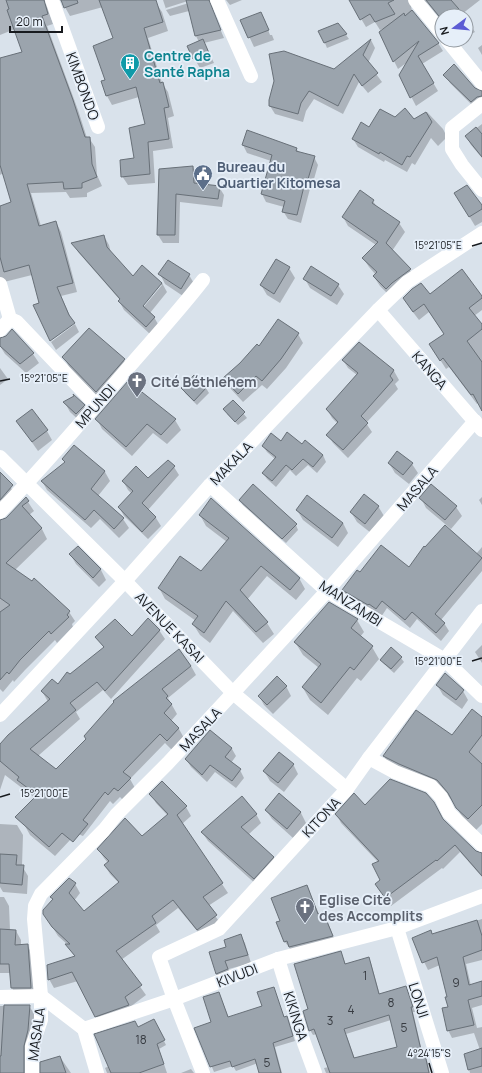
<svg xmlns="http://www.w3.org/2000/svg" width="482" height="1073" viewBox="0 0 482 1073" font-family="Manrope,sans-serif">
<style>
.shadow{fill:#0003;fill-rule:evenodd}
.building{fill:#9ba4ad;stroke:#687078;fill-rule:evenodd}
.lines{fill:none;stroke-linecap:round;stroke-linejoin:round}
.street{stroke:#fff;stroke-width:14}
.ticks{fill:none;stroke:#171a1e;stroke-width:1.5}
.labels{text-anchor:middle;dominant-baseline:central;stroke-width:3.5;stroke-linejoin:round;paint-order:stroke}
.number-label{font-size:12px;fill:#383c42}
.culture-label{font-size:14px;font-weight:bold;fill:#0d838f;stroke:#e6eff9;text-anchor:start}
.street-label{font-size:14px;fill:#171a1e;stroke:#e6eff9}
.service-label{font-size:14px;font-weight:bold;fill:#4e5e75;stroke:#e6eff9;text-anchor:start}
.worship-label{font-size:14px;font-weight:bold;fill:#5b616d;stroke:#e6eff9;text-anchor:start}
.ticks-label{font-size:10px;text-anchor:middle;fill:#171a1e;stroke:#e6eff9;stroke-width:3.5;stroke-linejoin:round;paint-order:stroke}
</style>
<rect width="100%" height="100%" fill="#d9e2eb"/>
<g class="shadow">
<polygon points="0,0 131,0 156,3 162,12 168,31 148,38 162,83 168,92 174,116 168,118 173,148 153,151 155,183 128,185 122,176 136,159 147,125 139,97 112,105 107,96 102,82 107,80 114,39 103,7 70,16 62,2 59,0 48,8 49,13 53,24 47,26 78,110 87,138 89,138 95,147 97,175 102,186 87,193 87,197 70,198 66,192 31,193 41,226 56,222 61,232 77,292 61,296 72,320 40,303 32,275 0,283 0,207 12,203 3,173 0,175 0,59 23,52 15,29 0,35"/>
<polygon points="163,0 217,0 214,3 213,12 224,38 204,43 214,63 200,68 194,58 199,42 196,36 189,11 170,16 166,10 192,2 191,0 166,8 166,9"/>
<polygon points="226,0 242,0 230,5"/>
<polygon points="350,0 421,0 411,6 412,11 438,43 443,51 422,64 438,91 416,106 400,75 409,61 398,69 394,61 387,27 380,30 375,22 366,27"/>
<polygon points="423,0 480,0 462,14 463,16 442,16 442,21 427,3"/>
<polygon points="261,13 266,22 265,22 270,35 272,35 274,40 254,47 242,21"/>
<polygon points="466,19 475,32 466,37"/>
<polygon points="338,24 349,39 327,48 320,31"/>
<polygon points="371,40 375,48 368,63 382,82 368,93 359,82 343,114 314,99 306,111 303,122 275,114 270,106 334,70"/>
<polygon points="482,45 482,55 478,48"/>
<polygon points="445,75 482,92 482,107 477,110 450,83"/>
<polygon points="427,112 443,129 447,137 438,146 431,138 415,165 412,163 407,172 385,160 384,162 358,147 353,139 369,128 395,119 414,121"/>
<polygon points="482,124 482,158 471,145 466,136"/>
<polygon points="243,145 296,148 299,153 314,157 318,165 312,186 311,185 301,223 288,219 283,211 284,207 266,202 262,194 271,161 247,153"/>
<polygon points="193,168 197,176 198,184 219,187 224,195 222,207 180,202 179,243 163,243 158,235 160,169"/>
<polygon points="456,194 482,207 482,222 475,226"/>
<polygon points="373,201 377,207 399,223 405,232 392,251 410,270 415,279 392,298 380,286 374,277 376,275 369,267 363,258 376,245 348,226 343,217"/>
<path d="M104,236L109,245L111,253L133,278L162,283L167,292L150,313L154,317L159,326L151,335L124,310L119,301L120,300L78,252L73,244ZM160,285H162L141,310L139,309Z"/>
<polygon points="289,268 295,278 280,303 267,295 261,285"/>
<polygon points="160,274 189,275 195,285 186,298 165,284"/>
<polygon points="305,279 338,285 344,294 337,305 310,288"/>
<polygon points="429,296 482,297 482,310 474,316 482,325 482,409 479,402 477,404 449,367 446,369 430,344 444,334 429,312 419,320 409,307"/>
<polygon points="75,324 79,332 56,350 51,342"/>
<polygon points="298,334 303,343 286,368 267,389 262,385 243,402 229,387 224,378 260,348"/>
<polygon points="359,343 394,371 399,380 395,384 398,389 366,423 372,432 348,458 333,443 328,435 338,424 332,418 327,409 357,375 348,368 343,360"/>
<polygon points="0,344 33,354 39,363 26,373 5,354 0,346"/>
<polygon points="64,357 124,360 129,369 102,401 69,367"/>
<polygon points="0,368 8,379 0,385"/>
<polygon points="194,376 206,388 209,393 197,405 185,393 183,388"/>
<polygon points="128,382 175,420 181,430 167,444 153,433 132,456 102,429 97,419"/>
<polygon points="233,401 247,418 238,425 227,414"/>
<polygon points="65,403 84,406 89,416 82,423 70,412"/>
<polygon points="17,421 47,431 52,440 38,451"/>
<polygon points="281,442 302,445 323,455 326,462 317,473 308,465 296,476 290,470 276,487 267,479 263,473 275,459 267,452 263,446"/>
<polygon points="74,446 105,472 110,481 98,496 123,519 129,528 119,538 100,519 91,528 47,490 42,481 65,463 63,459"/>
<polygon points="168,461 174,467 179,475 148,510 156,518 161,526 148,539 124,516 119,507 132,494 128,490 123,481 148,480"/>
<polygon points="389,463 412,464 418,473 409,484 395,473"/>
<polygon points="0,478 11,488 17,498 0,516"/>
<polygon points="482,497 482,505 479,500"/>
<polygon points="421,498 456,507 462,516 451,529 426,508"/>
<polygon points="25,499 28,502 34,511 29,515 42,529 47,539 15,570 69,612 75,621 72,624 73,627 57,643 55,640 25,670 14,682 13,680 3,692 0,689 0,521 6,519"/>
<polygon points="240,500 296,525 298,530 286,543 243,505"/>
<polygon points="378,506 384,516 371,533 357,522 351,512"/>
<polygon points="297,510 343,523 348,533 338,547 303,520"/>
<polygon points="200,515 299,578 305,589 296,600 267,576 247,600 267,623 274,634 263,643 233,611 210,643 200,635 193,624 196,621 165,599 159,588 201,573 227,542 206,526"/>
<polygon points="78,547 101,570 106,580 99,587 76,564 70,554"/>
<polygon points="482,547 482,571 441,620 444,623 449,631 441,641 417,619 410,628 387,608 381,617 348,598 343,590 360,574 410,569 476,554"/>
<polygon points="357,620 364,632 360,637 372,647 379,659 361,681 357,678 328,715 310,700 303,688 319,668 303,655 295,642"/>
<polygon points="159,630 165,639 111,699 103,690 76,712 80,719 38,756 57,770 191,666 196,675 168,698 177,714 171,721 179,729 184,738 172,750 165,743 130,779 135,788 123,800 120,797 113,804 110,801 83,836 65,829 71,839 55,856 30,835 25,826 35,798 5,775 0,790 0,746 48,702 42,691 58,686 104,648 97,637 132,637"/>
<polygon points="482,645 482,663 475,652"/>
<polygon points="401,658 404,662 394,673 384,664 381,660"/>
<polygon points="437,685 463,691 468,700 462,709 443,695"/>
<polygon points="286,686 291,696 273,714 264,705 259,696"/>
<polygon points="482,718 482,824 475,831 464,820 454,803 445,792 391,768 384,756 452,736"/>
<polygon points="210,731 232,749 236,756 231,763 240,770 244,778 236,788 215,772 207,782 191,767 186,759"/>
<polygon points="293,764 298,774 284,792 270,781 264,771"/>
<polygon points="162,782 186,807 191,816 182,824 228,893 208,906 221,924 203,938 178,908 156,925 160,932 121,960 146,995 130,1007 101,1025 78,981 54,988 49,979 75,957 67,945 68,945 58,936 44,914 54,900 52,897 75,884 80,893 74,901 84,912 119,883 110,874 105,866 108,863 104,858 98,849 142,838 168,816 156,803 151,794"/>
<polygon points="279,794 301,813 306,823 293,838 272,819 266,810"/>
<polygon points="365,806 443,820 479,854 482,854 482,877 460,852 443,869 442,868 391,906 376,884 381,880 378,862 341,823 337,815"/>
<polygon points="256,814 261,823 248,835 273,857 278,866 259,887 208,841 202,832"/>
<polygon points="0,824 17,825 23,835 22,866 28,876 27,894 3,892 0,887"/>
<polygon points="307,886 319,914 323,913 327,920 336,943 294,954 285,942 278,922 281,921"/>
<polygon points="0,897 4,897 9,906 10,930 16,931 21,940 21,946 27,945 33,955 36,995 17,997 12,988 11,973 0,973"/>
<polygon points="482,919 482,960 466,964 471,986 482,982 482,1005 472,1008 477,1028 482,1027 482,1073 470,1073 465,1054 480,1050 474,1033 452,1038 448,1030 448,998 440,965 428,970 413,939 432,935"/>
<polygon points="241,936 245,943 251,963 229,969 231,977 221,981 216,974 227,948"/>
<path d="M341,952L346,965L369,959L371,963L380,995L406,988L415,1012H413L422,1051L426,1056L430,1073H326L324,1068L329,1067L317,1034L313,1035L310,1030L309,1010ZM391,1020L398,1048L355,1059L346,1034Z"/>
<polygon points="273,988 284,1018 286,1018 289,1022 295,1041 275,1047 282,1073 260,1073 258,1063 236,1071 233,1066 214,1072 196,1028 212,1022 219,993 229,1018 263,1007"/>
<polygon points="0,1006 29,1006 35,1015 28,1073 0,1073"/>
<polygon points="156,1025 166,1045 159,1049 167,1073 107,1073 105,1068 109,1066 138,1028"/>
<polygon points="60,1057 71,1073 41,1073"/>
<polygon points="191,1069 194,1073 181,1073"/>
</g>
<g class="building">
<polygon points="6,0 44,0 48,14 42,16 73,100 85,137 90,137 92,164 97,177 82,183 82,188 64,189 63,182 27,184 39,226 56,221 73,283 57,287 69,315 75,323 50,341 33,305 39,303 29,265 4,272 0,257 0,206 11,202 0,165 0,58 22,52 7,10 9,9"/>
<polygon points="61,0 77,0 78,3 64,8"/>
<polygon points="99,0 156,0 163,22 144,28 160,83 163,82 169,107 164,108 169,139 148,142 150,174 121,177 120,160 134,158 129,128 145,124 136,87 106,96 101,81 105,80 93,46 113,38"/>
<polygon points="186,0 209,0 221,30 195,36"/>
<polygon points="349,0 394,0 388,3 395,14 375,22 370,14 360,20"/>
<polygon points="426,0 451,0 465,16 442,16 442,20"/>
<polygon points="412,10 439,43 418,56 434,83 410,98 399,75 419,41 393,62 379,32 404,13 405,16"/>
<polygon points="261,12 269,30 248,38 240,20"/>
<polygon points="338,23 347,34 324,43 318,31"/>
<polygon points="203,39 209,53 193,59 187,46"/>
<polygon points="371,39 363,55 378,73 362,86 354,74 338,106 309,91 301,103 298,114 269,106 269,100 274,81 269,54 284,51 334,69"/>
<polygon points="454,64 475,88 482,91 482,96 477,97 471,102 443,75"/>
<polygon points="405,108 414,119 426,112 432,122 410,157 407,156 402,165 380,152 379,154 352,139 361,122 369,127 380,109 395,117"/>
<polygon points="476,127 482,134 482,157 465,136"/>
<polygon points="247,130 297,148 296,151 315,156 308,179 306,178 297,215 282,212 285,201 261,194 272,155 242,145"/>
<polygon points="193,166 194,183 220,186 218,199 176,194 175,235 157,235 159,169"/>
<polygon points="467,185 482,205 482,209 469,217 454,193"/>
<polygon points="360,190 374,200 372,203 400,222 386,243 411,269 392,283 386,289 373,276 377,272 362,258 378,242 342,217"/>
<polygon points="104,235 107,247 133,276 142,265 162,283 143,306 155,317 146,327 118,301 120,299 71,243"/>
<polygon points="276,259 290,267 274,294 260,285"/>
<polygon points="168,260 190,274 181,289 158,274"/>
<polygon points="311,266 339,284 331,296 303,279"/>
<polygon points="462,269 482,296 482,298 469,308 482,324 482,329 467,341 482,362 482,411 473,394 471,395 443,358 440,361 429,344 444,334 424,304 413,312 403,298 412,289 421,283 430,294"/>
<polygon points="278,319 299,333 281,359 262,381 256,376 238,394 223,378 240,363 257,344 259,346"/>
<polygon points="89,328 125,359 96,392 62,357"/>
<polygon points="12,329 34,353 20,364 0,346 0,338 6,336"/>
<polygon points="359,342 394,370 390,376 393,380 361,416 368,423 343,450 326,435 338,422 326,409 358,373 342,360"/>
<polygon points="194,375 207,387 194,401 181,388"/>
<polygon points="128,381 176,419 161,435 147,424 126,447 95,419"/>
<polygon points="73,394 85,405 76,414 63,402 74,396"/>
<polygon points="233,400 245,412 235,422 223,409"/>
<polygon points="32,409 48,430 32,442 16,421"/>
<polygon points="287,432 302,444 305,440 323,455 313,467 303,459 292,470 286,465 272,481 262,473 276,457 262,446 271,433 281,441"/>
<polygon points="74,445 105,471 91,489 124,518 114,529 94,510 85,520 41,481 65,462 62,459"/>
<polygon points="397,451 413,463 403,475 388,463"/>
<polygon points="168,460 175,466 142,503 156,517 142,532 118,507 133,491 122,481 136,466 148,478"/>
<polygon points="0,472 13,485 0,500"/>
<polygon points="253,484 297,524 282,539 239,500"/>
<polygon points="431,484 457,506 445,520 419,498"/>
<polygon points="364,494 379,506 365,524 350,512"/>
<polygon points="307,495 343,523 332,538 296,510"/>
<polygon points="26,497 29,501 22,506 42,528 6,563 32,581 34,578 70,611 67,615 69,617 51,634 49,631 20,660 9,674 7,672 0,680 0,612 10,605 0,598 0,520 6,518"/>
<polygon points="211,498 300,578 290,590 261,566 240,590 268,622 256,632 226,601 204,633 192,624 198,616 158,588 180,556 201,571 229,538 199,515"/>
<polygon points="445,525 482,558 435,614 445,623 436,633 412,612 405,620 382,601 376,609 369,604 368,605 342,590 357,570 360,572 381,545 409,567 424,546 425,547"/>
<polygon points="78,546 101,569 93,578 69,554"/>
<polygon points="329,602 358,619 351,628 373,646 354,670 350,667 321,703 302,687 321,664 294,642"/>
<polygon points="148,618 160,630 105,691 97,682 70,703 76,710 30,749 56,769 86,739 84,736 114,702 113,701 179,649 191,666 162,689 168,696 166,698 172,704 164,713 179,728 167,741 160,734 123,772 131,778 118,791 114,788 108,795 105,792 83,820 88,824 73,842 62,833 49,847 15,817 37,795 17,780 19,777 0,761 0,744 8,735 50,699 41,691 52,679 58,684 67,672 70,674 104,647 95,637 115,619 132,636"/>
<polygon points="391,647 402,657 391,669 380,660"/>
<polygon points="445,673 464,690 456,700 436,685"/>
<polygon points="277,676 287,686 267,705 258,696"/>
<polygon points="472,709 482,717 482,735 469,752 482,764 482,805 468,819 456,808 448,793 437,780 399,764 383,756 416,710 452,735"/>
<polygon points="210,730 232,748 225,757 241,769 232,781 210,765 202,775 185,759"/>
<polygon points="279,752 294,764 278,783 263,771"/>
<polygon points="390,779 426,793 434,802 443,819 476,851 482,853 482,876 455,845 437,861 436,860 385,898 375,884 380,880 372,864 379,861 335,814 354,793 365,805"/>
<polygon points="162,781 187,806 177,815 223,883 203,897 217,915 197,930 173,900 152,916 156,923 116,951 142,985 125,997 129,1005 95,1017 72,972 48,980 47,965 75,956 65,944 70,944 52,927 43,914 43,910 53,899 50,897 69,878 76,883 69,893 84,911 119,882 104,865 109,861 97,849 125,818 142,836 168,814 149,794"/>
<polygon points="279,793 301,812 287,829 265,810"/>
<polygon points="242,796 257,814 241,827 274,857 254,879 201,832"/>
<polygon points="0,854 17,855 16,865 24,865 22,885 0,883"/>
<polygon points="307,885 318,914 323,912 333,936 289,947 287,941 284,942 276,922 280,921 271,898"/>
<polygon points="477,920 482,936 482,950 463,957 469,985 482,981 482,996 468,1000 474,1025 447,1031 442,1008 448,1007 445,997 447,997 437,957 422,963 412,938 431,930 432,934"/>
<polygon points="0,929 16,930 15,945 28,944 31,988 11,988 9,964 0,964"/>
<polygon points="241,934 248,955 225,961 228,969 216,974 209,952 226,947 224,940"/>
<path d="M341,951L345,964L369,957L379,994L406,986L413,1007H411L421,1050H424L429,1073H330L314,1029L309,1031L303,1011L308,1009L294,964ZM389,1015L397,1047L354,1058L344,1029Z"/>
<polygon points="274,987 284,1017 287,1016 293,1036 273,1043 281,1073 259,1073 255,1059 232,1067 230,1061 210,1067 194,1028 211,1022 203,997 219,992 228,1017 262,1006 257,992"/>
<polygon points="4,1005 30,1005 28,1030 24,1046 24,1073 0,1073 0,1056 1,1056"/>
<polygon points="154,1019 165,1040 157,1044 164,1064 139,1073 111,1073 94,1034 135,1021 138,1027"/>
<polygon points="482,1048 482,1066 468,1070 464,1054"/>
<polygon points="60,1056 66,1073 40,1073 40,1062"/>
</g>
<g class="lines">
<g class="street">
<polyline points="52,0 98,127"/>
<polyline points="217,0 251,76"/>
<polyline points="415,0 442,33"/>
<polyline points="447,40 482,83"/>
<polyline points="482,104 452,128 452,149 462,165 482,190"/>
<polyline points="0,284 10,319 17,322 96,405"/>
<polyline points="378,310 482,430"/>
<polyline points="0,330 10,319"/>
<polyline points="0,457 125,581 233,693 347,789"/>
<polyline points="210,485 327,591 445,660 482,696"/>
<path d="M0,512C44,466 86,417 128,368C153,339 179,311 203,280"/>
<polyline points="0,715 125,581 210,485 378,310 407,282 482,233"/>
<polyline points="369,758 395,772 431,786 441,797 449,813 482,845"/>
<polyline points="397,928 442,1073"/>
<polyline points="278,959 304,1043 315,1073"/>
<polyline points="0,997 41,996 84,1029 174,999 278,959 397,928 482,896"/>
<polyline points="84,1029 97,1073"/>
<polyline points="32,1073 32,1046 41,1020 41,996 34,919 35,906 41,894 104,830 116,815 168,763 233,693 327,591 475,421"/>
<polyline points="203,1073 174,999 159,957 219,929 347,789 369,758 482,611"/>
</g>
</g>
<path class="ticks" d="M472,246L482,243M0,381L10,379M472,661L482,658M0,797L10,794M429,1063L432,1073"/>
<defs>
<g id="building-pin" transform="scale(1)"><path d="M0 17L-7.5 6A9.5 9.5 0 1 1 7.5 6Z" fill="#0f9aa8" stroke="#e6eff9"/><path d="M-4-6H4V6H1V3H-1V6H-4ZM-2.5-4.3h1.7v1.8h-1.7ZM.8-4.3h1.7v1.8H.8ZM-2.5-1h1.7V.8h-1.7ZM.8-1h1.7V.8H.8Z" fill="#fff"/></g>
<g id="civic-pin" transform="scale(1)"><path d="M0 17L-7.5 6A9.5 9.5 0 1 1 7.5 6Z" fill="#5c6f8a" stroke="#e6eff9"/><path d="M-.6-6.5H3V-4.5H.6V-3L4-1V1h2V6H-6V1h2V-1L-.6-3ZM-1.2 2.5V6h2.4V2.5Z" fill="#fff"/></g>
<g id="church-pin" transform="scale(1)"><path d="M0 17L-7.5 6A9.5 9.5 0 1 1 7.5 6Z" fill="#6b7280" stroke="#e6eff9"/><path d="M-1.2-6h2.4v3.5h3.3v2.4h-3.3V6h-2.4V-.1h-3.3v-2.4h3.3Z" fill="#fff"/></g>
</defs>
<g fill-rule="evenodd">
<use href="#building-pin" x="130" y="63"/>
<use href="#civic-pin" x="203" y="174"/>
<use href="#church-pin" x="137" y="381"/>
<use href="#church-pin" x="305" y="907"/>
</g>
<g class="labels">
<g class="number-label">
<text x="365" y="975">1</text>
<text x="456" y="982">9</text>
<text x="391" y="1002">8</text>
<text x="351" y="1009">4</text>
<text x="330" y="1020">3</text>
<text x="404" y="1027">5</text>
<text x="141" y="1039">18</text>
<text x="267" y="1062">5</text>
</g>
<g class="culture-label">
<text x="144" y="55">Centre de<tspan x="144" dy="16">Santé Rapha</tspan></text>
</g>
<g class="street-label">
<text transform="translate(83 86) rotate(70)">KIMBONDO</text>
<text transform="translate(430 370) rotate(49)">KANGA</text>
<text transform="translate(95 406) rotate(-49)">MPUNDI</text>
<text transform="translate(231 463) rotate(-46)">MAKALA</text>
<text transform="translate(417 488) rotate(-49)">MASALA</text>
<text transform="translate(351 603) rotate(33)">MANZAMBI</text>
<text transform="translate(170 627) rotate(46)">AVENUE KASAI</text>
<text transform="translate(200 729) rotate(-47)">MASALA</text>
<text transform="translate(321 817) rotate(-47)">KITONA</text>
<text transform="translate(237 975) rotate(-21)">KIVUDI</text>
<text transform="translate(419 1000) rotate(72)">LONJI</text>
<text transform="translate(296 1016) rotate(73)">KIKINGA</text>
<text transform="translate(36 1034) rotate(-82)">MASALA</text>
</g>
<g class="service-label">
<text x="217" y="166">Bureau du<tspan x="217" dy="16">Quartier Kitomesa</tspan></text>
</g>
<g class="worship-label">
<text x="151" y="381">Cité Béthlehem</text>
<text x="319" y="899">Eglise Cité<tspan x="319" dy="16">des Accomplits</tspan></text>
</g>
</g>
<g class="ticks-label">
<text x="438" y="249">15°21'05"E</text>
<text x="44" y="382">15°21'05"E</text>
<text x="438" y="665">15°21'00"E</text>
<text x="44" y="797">15°21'00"E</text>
<text x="429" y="1057">4°24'15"S</text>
</g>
<g transform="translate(454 28) rotate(254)"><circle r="19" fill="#e6eff9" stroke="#939aa1"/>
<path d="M0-3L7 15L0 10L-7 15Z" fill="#5c5cd4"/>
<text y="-6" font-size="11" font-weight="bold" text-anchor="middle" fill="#171a1e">N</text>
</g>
<path d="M10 26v6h52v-6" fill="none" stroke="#171a1e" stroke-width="2"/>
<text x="16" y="26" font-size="12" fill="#171a1e" stroke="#e6eff9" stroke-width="3" paint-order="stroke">20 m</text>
</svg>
